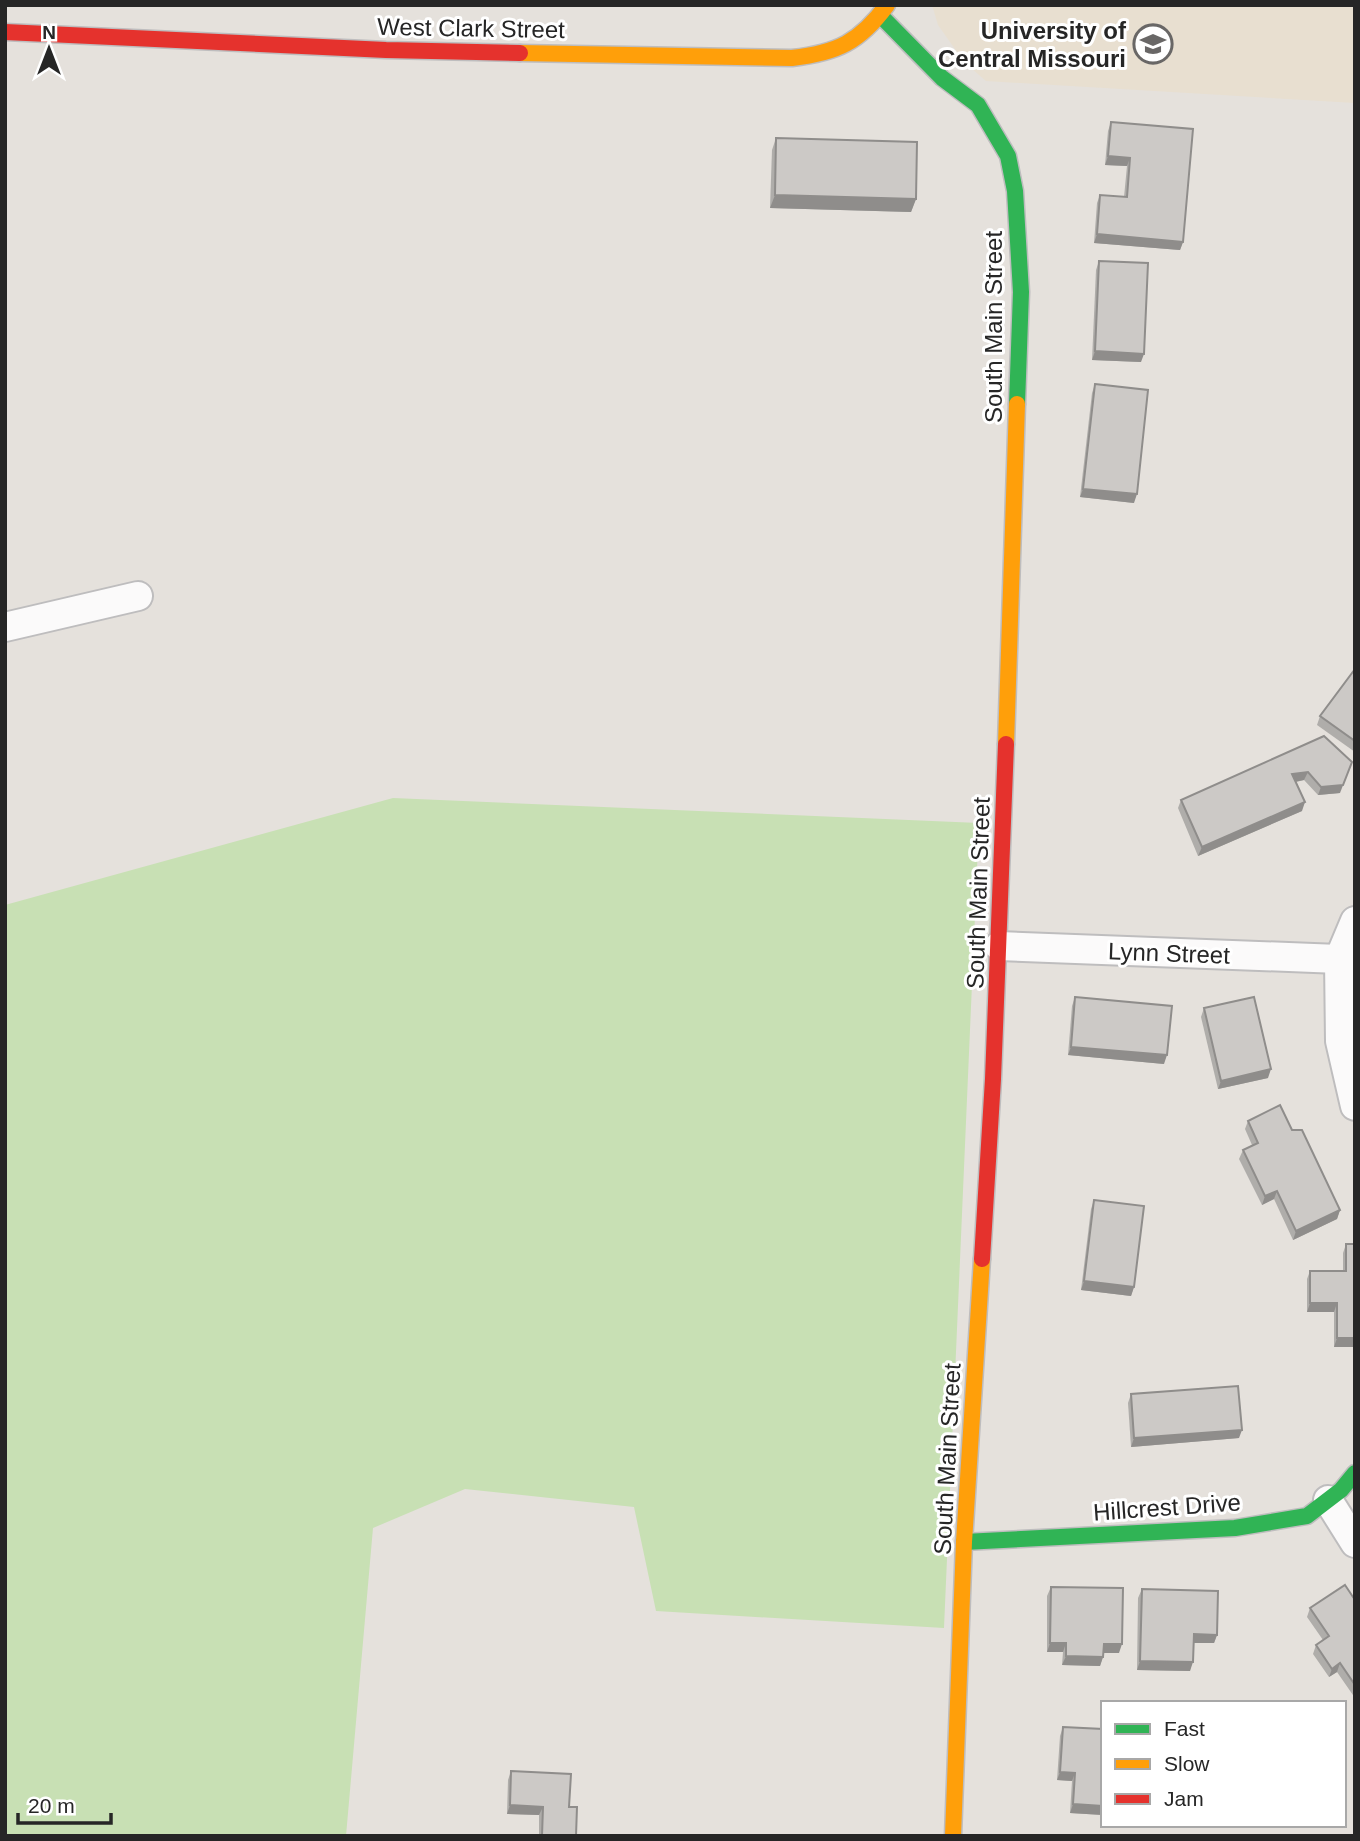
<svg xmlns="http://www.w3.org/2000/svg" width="1360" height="1841" viewBox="0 0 1360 1841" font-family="Helvetica,sans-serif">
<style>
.education{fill:#e8dfd0}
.green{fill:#c8e0b4}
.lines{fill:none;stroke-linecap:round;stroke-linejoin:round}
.street-casing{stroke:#bebdbe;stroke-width:32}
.fast-casing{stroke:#bebdbe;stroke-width:19}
.slow-casing{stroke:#bebdbe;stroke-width:19}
.jam-casing{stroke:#bebdbe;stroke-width:19}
.street{stroke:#fbfafa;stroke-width:28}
.fast{stroke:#30b455;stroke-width:16}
.slow{stroke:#ff9f0a;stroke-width:16}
.jam{stroke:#e5322d;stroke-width:16}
.wall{fill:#afadaa}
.shaded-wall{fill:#8f8d8b}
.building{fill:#ccc9c6;stroke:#8f8d8b;stroke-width:2}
.labels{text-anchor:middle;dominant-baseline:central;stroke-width:6;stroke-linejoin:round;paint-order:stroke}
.street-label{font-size:24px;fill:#262626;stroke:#fff}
.poi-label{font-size:24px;font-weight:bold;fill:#262626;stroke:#fff;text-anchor:end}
</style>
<rect width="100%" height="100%" fill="#e5e1dc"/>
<polygon class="education" points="932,5 1355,5 1355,103 986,81 964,62 938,25"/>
<polygon class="green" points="393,798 979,823 944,1628 656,1611 634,1507 465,1489 373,1528 346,1836 5,1836 5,905"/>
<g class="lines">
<g class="street-casing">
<g id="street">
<polyline points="5,627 138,596"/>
<polyline points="1355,921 1339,959 1340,1041 1355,1106"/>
<polyline points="999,946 1339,959"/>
<polyline points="1328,1500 1355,1543"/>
</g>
</g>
<g class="fast-casing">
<g id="fast">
<polyline points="881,16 942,78 978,105 1008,156 1015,191 1021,292 1017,404"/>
<polyline points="964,1542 1235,1528 1307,1516 1341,1490 1355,1473"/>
</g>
</g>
<g class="slow-casing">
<g id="slow">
<path d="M520,53L792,58C837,53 860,42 887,5"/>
<polyline points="1006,744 1017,404"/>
<polyline points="953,1836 964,1542 982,1259"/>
</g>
</g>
<g class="jam-casing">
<g id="jam">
<polyline points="5,32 386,50 520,53"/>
<polyline points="982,1259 993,1079 1006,744"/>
</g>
</g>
<use href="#street" class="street"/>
<use href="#fast" class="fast"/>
<use href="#slow" class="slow"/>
<use href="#jam" class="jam"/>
</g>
<g class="wall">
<polygon points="1111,122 1183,242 1180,250 1094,243 1097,203 1100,195 1124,197 1127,166 1105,165 1108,131"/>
<polygon points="776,138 916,199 911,212 770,208 772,150"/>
<polygon points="1099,261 1141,362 1092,360 1096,270"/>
<polygon points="1095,384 1134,503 1080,497 1092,393"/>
<polygon points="1355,669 1355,752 1317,725 1320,716"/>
<polygon points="1324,736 1340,793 1318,795 1304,780 1296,782 1302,811 1198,856 1178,808 1181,800"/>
<polygon points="1075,997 1164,1064 1068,1055 1072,1006"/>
<polygon points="1204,1008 1268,1078 1218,1089 1201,1017"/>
<polygon points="1248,1121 1292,1130 1340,1210 1337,1219 1293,1240 1274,1199 1262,1205 1239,1159 1243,1150 1252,1145 1245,1129"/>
<polygon points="1094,1200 1134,1287 1131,1296 1081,1290 1091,1209"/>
<polygon points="1346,1244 1355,1347 1334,1347 1334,1312 1307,1312 1307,1279 1310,1271 1343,1271 1343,1253"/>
<polygon points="1131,1394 1239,1438 1131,1447 1128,1403"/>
<polygon points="1051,1587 1119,1653 1103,1653 1103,1657 1100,1666 1062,1665 1063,1652 1047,1652 1047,1596"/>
<polygon points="1142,1589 1217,1635 1214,1643 1194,1643 1190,1671 1137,1670 1138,1598"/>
<polygon points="1355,1600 1355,1698 1337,1672 1329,1677 1313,1654 1316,1645 1323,1640 1307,1617 1310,1608"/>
<polygon points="1063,1727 1103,1729 1103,1815 1070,1813 1072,1781 1057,1780 1060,1736"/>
<polygon points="511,1771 569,1807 576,1836 539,1836 539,1815 507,1814 508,1780"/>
</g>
<g class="shaded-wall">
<polygon points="1108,156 1130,158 1127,166 1105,165"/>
<polygon points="775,195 916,199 911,212 770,208"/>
<polygon points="1097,234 1183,242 1180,250 1094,243"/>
<polygon points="1095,351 1144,354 1141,362 1092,360"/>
<polygon points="1083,489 1137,494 1134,503 1080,497"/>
<polygon points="1352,762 1340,793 1318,795 1321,787"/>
<polygon points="1308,772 1304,780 1289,783 1292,774"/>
<polygon points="1305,802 1302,811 1198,856 1202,847"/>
<polygon points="1071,1047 1167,1055 1164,1064 1068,1055"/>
<polygon points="1271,1069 1268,1078 1218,1089 1221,1081"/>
<polygon points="1277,1191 1274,1199 1262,1205 1265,1196"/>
<polygon points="1340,1210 1337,1219 1293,1240 1296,1231"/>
<polygon points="1084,1281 1134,1287 1131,1296 1081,1290"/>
<polygon points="1310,1303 1337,1303 1334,1312 1307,1312"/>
<polygon points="1337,1338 1355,1338 1355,1347 1334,1347"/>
<polygon points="1242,1430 1239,1438 1131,1447 1134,1438"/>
<polygon points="1194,1634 1217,1635 1214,1643 1191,1643"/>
<polygon points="1050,1643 1066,1643 1063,1652 1047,1652"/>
<polygon points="1104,1644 1122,1644 1119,1653 1101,1653"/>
<polygon points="1066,1656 1103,1657 1100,1666 1062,1665"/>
<polygon points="1140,1661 1193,1662 1190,1671 1137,1670"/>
<polygon points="1340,1663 1337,1672 1329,1677 1332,1669"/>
<polygon points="1060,1772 1075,1773 1072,1781 1057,1780"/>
<polygon points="1073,1804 1103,1806 1103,1815 1070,1813"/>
<polygon points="510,1805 543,1807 539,1815 507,1814"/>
</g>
<g class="building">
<polygon points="1111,122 1193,129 1183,242 1097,234 1100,195 1127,197 1130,158 1108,156"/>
<polygon points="776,138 917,142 916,199 775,195"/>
<polygon points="1099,261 1148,263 1144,354 1095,351"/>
<polygon points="1095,384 1148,390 1137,494 1083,489"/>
<polygon points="1355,669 1355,741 1320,716"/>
<polygon points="1324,736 1352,762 1343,785 1321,787 1308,772 1292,774 1305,802 1202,847 1181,800"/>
<polygon points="1075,997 1172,1006 1167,1055 1071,1047"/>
<polygon points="1254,997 1271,1069 1221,1081 1204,1008"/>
<polygon points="1280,1105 1292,1130 1302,1130 1340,1210 1296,1231 1277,1191 1265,1196 1243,1150 1258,1143 1248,1121"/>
<polygon points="1094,1200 1144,1206 1134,1287 1084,1281"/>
<polygon points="1346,1244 1355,1244 1355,1338 1337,1338 1337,1303 1310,1303 1310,1271 1346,1271"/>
<polygon points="1238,1386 1242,1430 1134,1438 1131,1394"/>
<polygon points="1345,1585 1355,1600 1355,1685 1340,1663 1332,1669 1316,1645 1329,1636 1310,1608"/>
<polygon points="1051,1587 1123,1588 1122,1644 1104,1644 1103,1657 1066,1656 1066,1643 1050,1643"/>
<polygon points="1142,1589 1218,1591 1217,1635 1194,1634 1193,1662 1140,1661"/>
<polygon points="1063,1727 1103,1729 1103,1806 1073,1804 1075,1773 1060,1772"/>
<polygon points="511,1771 571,1774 569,1807 577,1807 576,1836 542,1836 543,1807 510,1805"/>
</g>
<defs>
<g id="university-ring" transform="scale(2.0125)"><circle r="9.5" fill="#fff" stroke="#696766" stroke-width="1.5"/><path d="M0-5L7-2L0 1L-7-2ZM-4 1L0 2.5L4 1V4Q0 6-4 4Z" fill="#696766"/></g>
</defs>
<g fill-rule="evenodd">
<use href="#university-ring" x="1153" y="44"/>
</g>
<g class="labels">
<g class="street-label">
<text transform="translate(471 28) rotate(1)">West Clark Street</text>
<text transform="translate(993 327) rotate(-90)">South Main Street</text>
<text transform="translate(978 893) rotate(-88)">South Main Street</text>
<text transform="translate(1169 953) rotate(2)">Lynn Street</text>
<text transform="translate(947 1459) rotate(-87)">South Main Street</text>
<text transform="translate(1167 1507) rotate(-4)">Hillcrest Drive</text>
</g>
<g class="poi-label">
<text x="1126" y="30">University of<tspan x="1126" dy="28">Central Missouri</tspan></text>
</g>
</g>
<rect width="1360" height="1841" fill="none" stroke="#262626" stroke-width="14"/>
<rect x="1101" y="1701" width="245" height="126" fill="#ffffff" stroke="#a8a8a8" stroke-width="2"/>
<rect x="1115" y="1724" width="35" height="10" fill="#30b455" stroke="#a8a8a8" stroke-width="2"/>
<text x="1164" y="1736" font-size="21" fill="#262626">Fast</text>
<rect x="1115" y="1759" width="35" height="10" fill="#ff9f0a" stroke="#a8a8a8" stroke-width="2"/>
<text x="1164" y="1771" font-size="21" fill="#262626">Slow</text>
<rect x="1115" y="1794" width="35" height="10" fill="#e5322d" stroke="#a8a8a8" stroke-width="2"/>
<text x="1164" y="1806" font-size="21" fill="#262626">Jam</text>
<g transform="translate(49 49)" stroke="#ffffff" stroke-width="5" paint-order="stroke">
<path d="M0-5L12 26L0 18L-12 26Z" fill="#262626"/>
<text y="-10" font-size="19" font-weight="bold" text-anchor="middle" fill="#262626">N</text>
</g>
<path d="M18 1813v10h93v-10" fill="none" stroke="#262626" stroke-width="3.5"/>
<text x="28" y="1813" font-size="21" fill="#262626" stroke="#ffffff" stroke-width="5" paint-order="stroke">20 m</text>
</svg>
